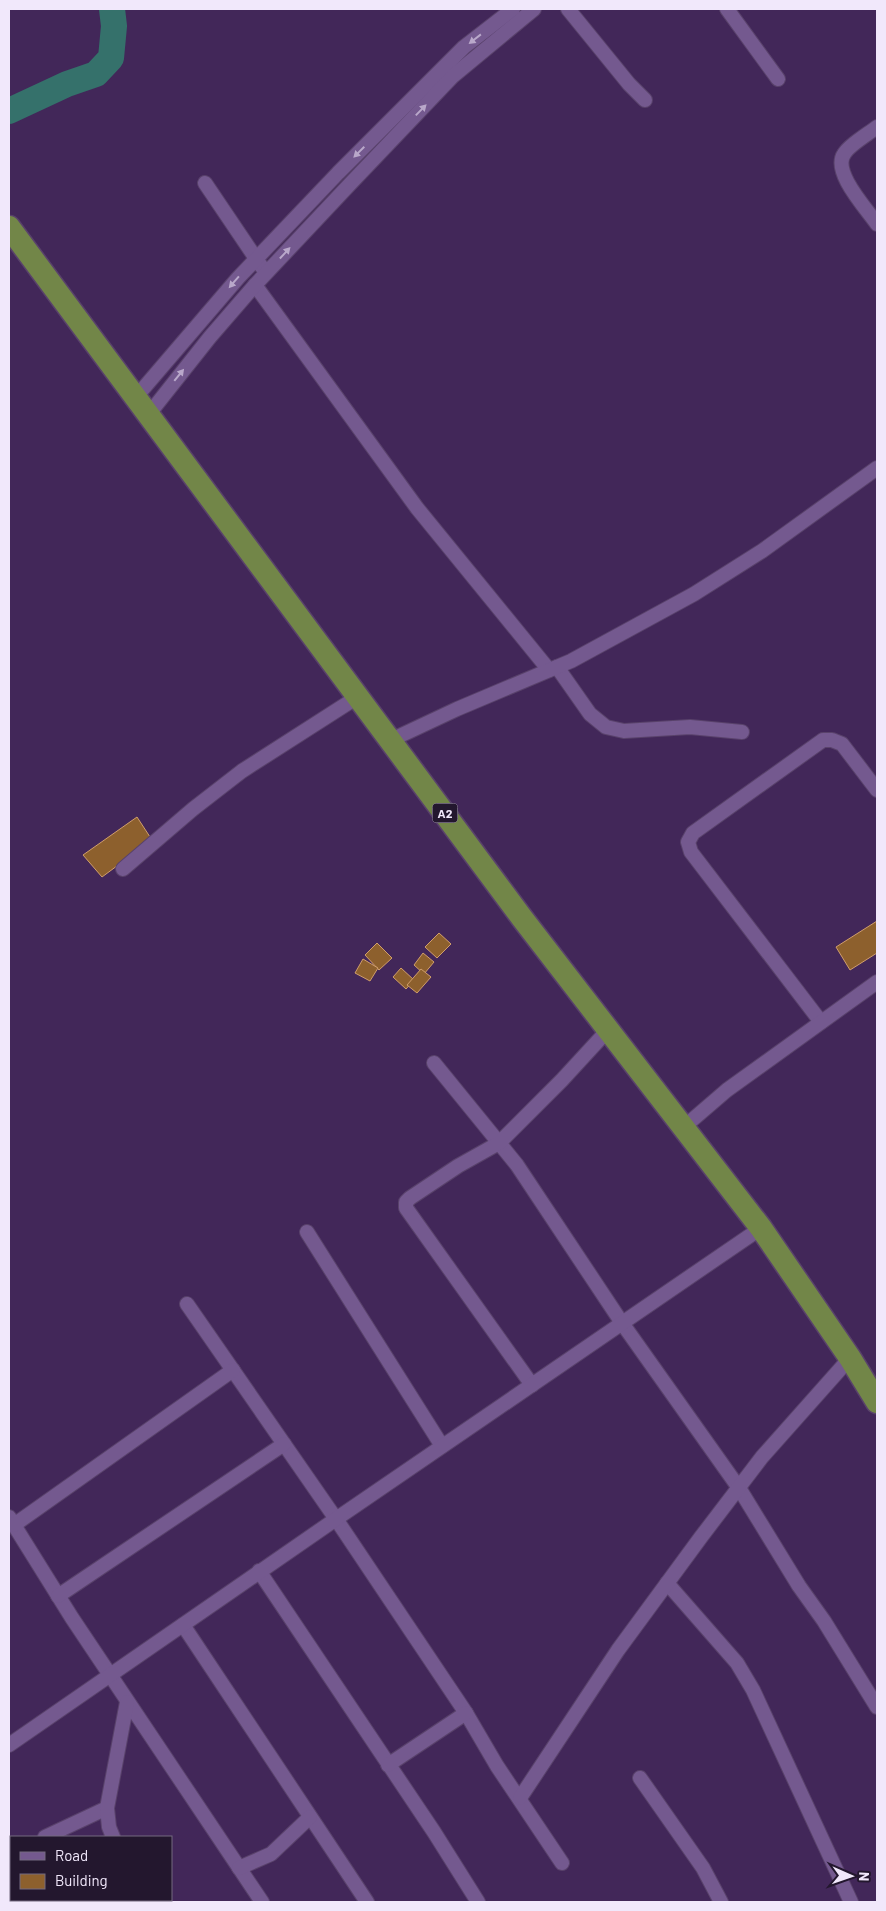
<svg xmlns="http://www.w3.org/2000/svg" width="886" height="1911" viewBox="0 0 886 1911" font-family="Barlow,sans-serif">
<style>
.lines{fill:none;stroke-linecap:round;stroke-linejoin:round}
.river{stroke:#35716b;stroke-width:26}
.building{fill:#8d602d;stroke:#d09e6b}
.minor-casing{stroke:#59426b;stroke-width:16}
.trunk-casing{stroke:#59426b;stroke-width:25}
.minor{stroke:#74598f;stroke-width:14}
.trunk{stroke:#728648;stroke-width:22}
.oneway{fill:#b9a8ca}
.labels{text-anchor:middle;dominant-baseline:central;stroke-width:4.5;stroke-linejoin:round;paint-order:stroke}
.shield{fill:#23172e;stroke:#b3a9be;stroke-width:1}
.shield-label{font-size:12px;font-weight:bold;fill:#f1e8fb}
</style>
<rect width="100%" height="100%" fill="#422759"/>
<g class="lines">
<polyline class="river" points="9,111 67,84 96,74 111,58 114,26 112,9"/>
</g>
<g class="building">
<polygon points="137,817 152,840 102,877 83,855"/>
<polygon points="877,921 877,953 850,970 836,947"/>
<polygon points="439,933 451,944 437,958 425,947"/>
<polygon points="377,943 392,958 379,970 365,955"/>
<polygon points="423,953 434,962 424,974 414,965"/>
<polygon points="363,959 378,968 370,981 355,973"/>
<polygon points="401,968 414,980 406,989 393,977"/>
<polygon points="421,969 431,977 417,993 407,985"/>
</g>
<g class="lines">
<g class="minor-casing">
<g id="minor">
<polyline points="568,9 629,84 645,100"/>
<polyline points="727,9 778,79"/>
<path d="M877,127C868,134 849,145 844,154C832,172 866,208 877,224"/>
<polyline points="205,183 261,266"/>
<polyline points="255,285 417,508 549,670"/>
<polyline points="136,397 238,278 338,173 464,47 513,9"/>
<polyline points="149,414 210,337 255,285 350,184 453,76 534,9"/>
<polyline points="557,667 590,714 606,727 624,731 690,727 742,732"/>
<polyline points="391,740 457,709 571,661 694,594 762,551 877,468"/>
<polyline points="123,869 193,809 242,771 359,696"/>
<polyline points="821,1022 691,852 688,842 693,833 823,740 832,740 842,744 877,790"/>
<polyline points="434,1063 517,1165 622,1323 739,1488 799,1586 824,1621 877,1707"/>
<polyline points="684,1127 727,1090 877,982"/>
<polyline points="307,1232 442,1446"/>
<polyline points="187,1304 336,1519 466,1713 497,1766 562,1863"/>
<polyline points="532,1385 406,1208 406,1202 410,1198 458,1166 499,1143 562,1080 608,1030"/>
<polyline points="9,1517 72,1618 262,1902"/>
<polyline points="14,1525 233,1370"/>
<polyline points="259,1571 434,1832 478,1902"/>
<polyline points="667,1583 737,1663 753,1690 851,1902"/>
<polyline points="58,1596 284,1444"/>
<polyline points="183,1625 367,1902"/>
<polyline points="9,1745 336,1519 761,1228"/>
<polyline points="388,1765 466,1713"/>
<polyline points="640,1778 703,1868 721,1902"/>
<polyline points="520,1798 618,1650 701,1537 762,1457 850,1358"/>
<polyline points="45,1837 107,1808"/>
<polyline points="113,1837 109,1827 107,1808 127,1702"/>
<polyline points="9,1859 11,1857"/>
<polyline points="239,1868 271,1854 310,1817"/>
<polyline points="151,1900 152,1902"/>
</g>
</g>
<g class="trunk-casing">
<polyline id="trunk" points="9,227 522,918 761,1228 850,1358 877,1402"/>
</g>
<use href="#minor" class="minor"/>
<use href="#trunk" class="trunk"/>
</g>
<defs><path id="oneway-solid" d="M-6-.8H1V-3.2L6.5 0L1 3.2V.8H-6Z" transform="scale(1.25)"/></defs>
<g class="oneway">
<use href="#oneway-solid" transform="translate(475 39) rotate(142)"/>
<use href="#oneway-solid" transform="translate(421 110) rotate(-46)"/>
<use href="#oneway-solid" transform="translate(359 152) rotate(135)"/>
<use href="#oneway-solid" transform="translate(285 253) rotate(-47)"/>
<use href="#oneway-solid" transform="translate(234 282) rotate(131)"/>
<use href="#oneway-solid" transform="translate(179 375) rotate(-51)"/>
</g>
<g class="labels">
<rect class="shield" x="432.5" y="803.5" width="25" height="19" rx="4"/>
<g class="shield-label">
<text x="445" y="813">A2</text>
</g>
</g>
<rect width="886" height="1911" fill="none" stroke="#f1e8fb" stroke-width="20"/>
<rect x="10" y="1836" width="162" height="65" fill="#23172e" stroke="#756b80"/>
<rect x="20" y="1852" width="25" height="8" fill="#74598f" stroke="#756b80"/>
<text x="55" y="1861" font-size="15" fill="#f1e8fb">Road</text>
<rect x="20" y="1874" width="25" height="15" fill="#8d602d" stroke="#756b80"/>
<text x="55" y="1886" font-size="15" fill="#f1e8fb">Building</text>
<g transform="translate(851 1876) rotate(92)" stroke="#23172e" stroke-width="4" paint-order="stroke">
<path d="M0-4L9 19L0 12L-9 19Z" fill="#f1e8fb"/>
<text y="-8" font-size="14" font-weight="bold" text-anchor="middle" fill="#f1e8fb">N</text>
</g>
</svg>
